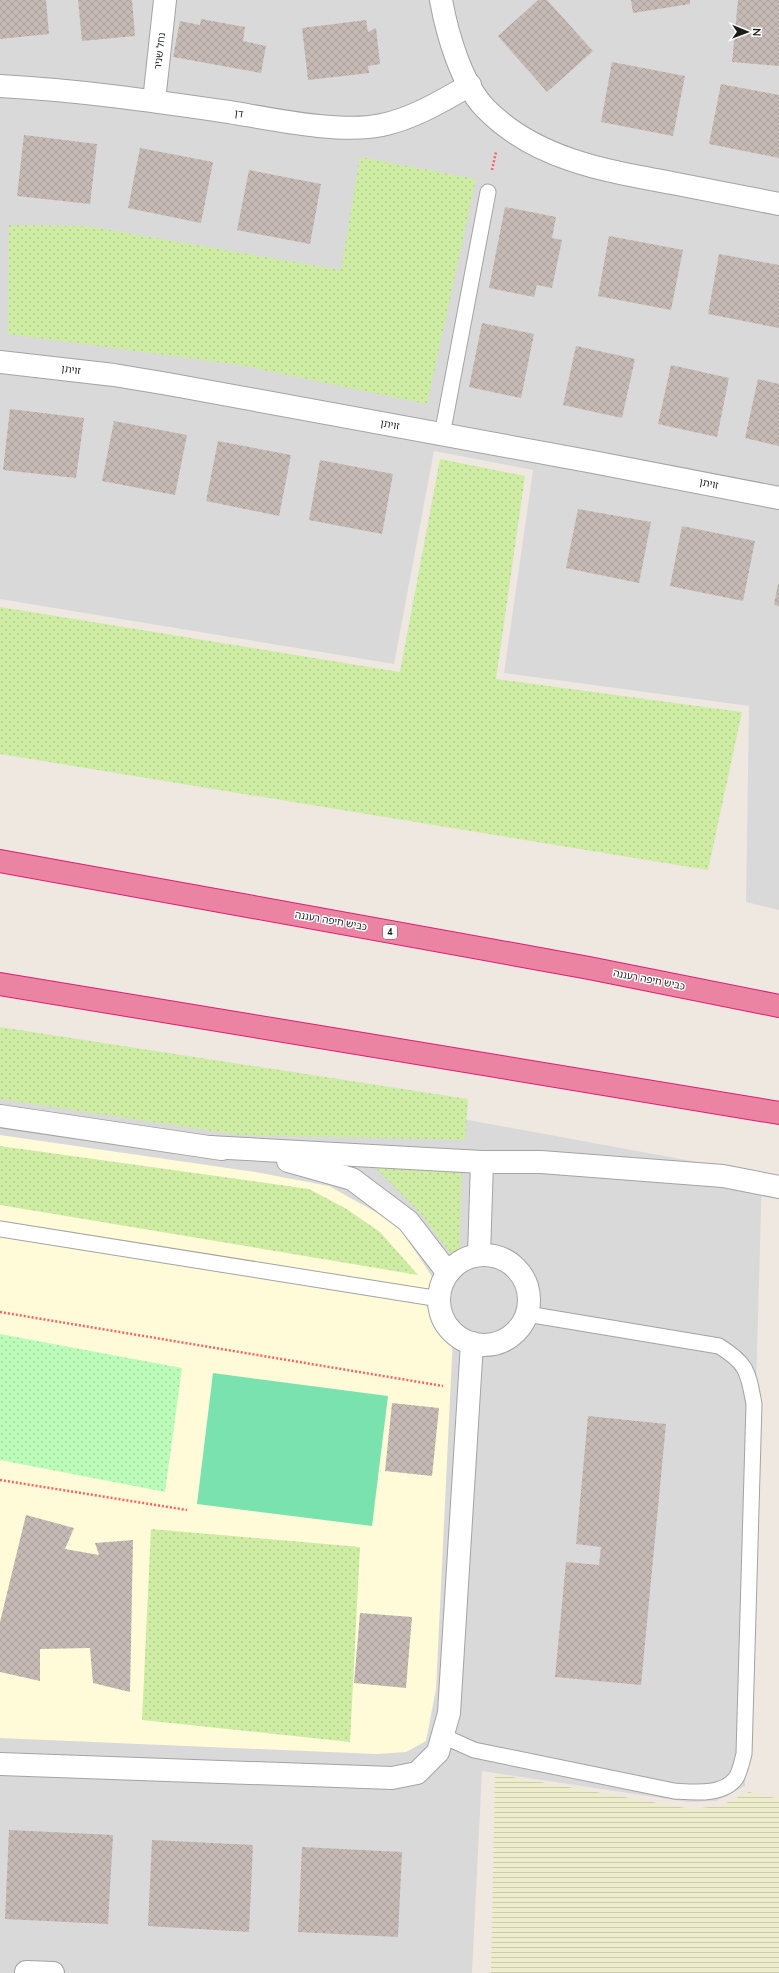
<svg xmlns="http://www.w3.org/2000/svg" width="779" height="1973" viewBox="0 0 779 1973" font-family="'Nunito Sans','Noto Sans Hebrew',sans-serif">
<style>
.residential{fill:#dad9d9}
.education{fill:#fffbd9}
.farmland{fill:url(#farmland-rules)}
.grass{fill:url(#grass-dots)}
.park{fill:url(#park-dots)}
.pitch{fill:#7ae2af}
.building{fill:url(#building-cross-hatch)}
.lines{fill:none;stroke-linecap:round;stroke-linejoin:round}
.lane-casing{stroke:#a3a3a3;stroke-width:17}
.street-casing{stroke:#a3a3a3;stroke-width:24}
.highway-casing{stroke:#e01b74;stroke-width:24}
.path{stroke:#ff6162;stroke-width:2.5;stroke-dasharray:2 2;stroke-linecap:butt}
.lane{stroke:#fff;stroke-width:15}
.street{stroke:#fff;stroke-width:22}
.highway{stroke:#ea84a2;stroke-width:22}
.labels{text-anchor:middle;dominant-baseline:central;stroke-width:3;stroke-linejoin:round;paint-order:stroke}
.shield{fill:#fff;stroke:#606060;stroke-width:1}
.shield-label{font-size:9px;font-weight:bold;fill:#1c1c1c}
.street-label{font-size:10px;fill:#1c1c1c;stroke:#fff}
</style>
<defs>
<pattern id="farmland-rules" width="6" height="5" patternUnits="userSpaceOnUse"><rect width="6" height="5" fill="#eeedcb"/><path d="M0 2.5h6" fill="none" stroke="#cccbae"/></pattern>
<pattern id="grass-dots" width="8" height="8" patternUnits="userSpaceOnUse"><rect width="8" height="8" fill="#cfeca4"/><path d="M2 2h.1M6 6h.1" fill="none" stroke="#b1ca8d" stroke-width="1.8" stroke-linecap="round"/></pattern>
<pattern id="park-dots" width="8" height="8" patternUnits="userSpaceOnUse"><rect width="8" height="8" fill="#bcfcba"/><path d="M2 2h.1M6 6h.1" fill="none" stroke="#a1d79f" stroke-width="1.8" stroke-linecap="round"/></pattern>
<pattern id="building-cross-hatch" width="8" height="8" patternUnits="userSpaceOnUse"><rect width="8" height="8" fill="#c6bab4"/><path d="M0 0l8 8M0 8l8-8" fill="none" stroke="#aa9f9a"/></pattern>
</defs>
<rect width="100%" height="100%" fill="#eee8e1"/>
<g class="residential">
<polygon points="0,0 779,0 779,910 746,902 749,706 504,673 533,470 434,451 394,664 0,599"/>
<polygon points="0,1034 762,1174 745,1786 716,1801 688,1802 482,1771 472,1973 0,1973"/>
</g>
<polygon class="education" points="0,1135 255,1172 329,1186 397,1224 431,1275 453,1336 436,1689 426,1741 406,1752 376,1754 0,1738"/>
<polygon class="farmland" points="495,1774 691,1809 720,1806 749,1792 779,1799 779,1973 491,1973"/>
<g class="grass">
<polygon points="360,157 476,179 427,404 240,365 8,334 9,225 86,226 341,270"/>
<polygon points="440,459 525,476 496,679 742,712 708,870 0,754 0,607 400,672"/>
<polygon points="0,1027 468,1099 465,1140 239,1135 0,1099"/>
<polygon points="0,1146 309,1189 345,1208 380,1232 418,1275 0,1205"/>
<polygon points="372,1164 462,1169 459,1265 421,1214"/>
<polygon points="151,1529 360,1547 350,1742 142,1720"/>
</g>
<polygon class="park" points="0,1334 182,1368 165,1492 0,1460"/>
<polygon class="pitch" points="213,1373 388,1396 372,1526 197,1504"/>
<g class="building">
<polygon points="0,0 46,0 49,34 0,39"/>
<polygon points="78,0 132,0 135,36 82,41"/>
<polygon points="538,0 547,0 593,51 547,92 498,36"/>
<polygon points="631,0 690,0 690,4 633,13"/>
<polygon points="738,0 779,0 779,66 732,62"/>
<polygon points="201,19 245,27 243,41 266,46 261,73 173,57 180,21 200,25"/>
<polygon points="366,20 368,32 376,28 380,64 368,66 369,73 308,80 302,28"/>
<polygon points="612,62 685,76 673,136 601,122"/>
<polygon points="721,84 779,95 779,158 709,144"/>
<polygon points="24,135 97,144 90,204 17,196"/>
<polygon points="140,148 213,162 201,223 128,208"/>
<polygon points="249,170 321,184 310,244 237,230"/>
<polygon points="505,207 556,217 552,238 562,240 552,288 537,285 534,297 489,288"/>
<polygon points="609,236 683,250 671,310 598,296"/>
<polygon points="719,254 779,265 779,328 708,314"/>
<polygon points="482,323 534,334 521,398 469,387"/>
<polygon points="576,346 635,359 622,418 563,405"/>
<polygon points="671,365 729,378 717,437 658,424"/>
<polygon points="758,379 779,384 779,446 745,438"/>
<polygon points="10,409 84,418 76,478 3,470"/>
<polygon points="114,421 187,435 175,495 102,481"/>
<polygon points="218,441 291,455 279,516 206,501"/>
<polygon points="320,460 393,474 382,534 309,520"/>
<polygon points="578,509 651,522 639,583 566,568"/>
<polygon points="682,526 755,541 743,601 670,586"/>
<polygon points="778,584 779,584 779,606 774,605"/>
<polygon points="392,1403 439,1408 432,1476 385,1471"/>
<polygon points="588,1416 666,1424 641,1685 555,1677 566,1562 599,1565 601,1547 576,1544"/>
<polygon points="26,1515 74,1528 65,1549 99,1555 95,1543 133,1540 130,1692 93,1683 90,1648 40,1649 40,1681 0,1672 0,1622"/>
<polygon points="360,1613 412,1617 406,1688 354,1683"/>
<polygon points="9,1830 113,1835 108,1924 5,1919"/>
<polygon points="152,1840 253,1845 249,1932 148,1926"/>
<polygon points="302,1847 402,1852 398,1937 298,1932"/>
</g>
<g class="lines">
<g class="lane-casing">
<g id="lane">
<polyline points="442,435 488,192"/>
<polyline points="0,1229 440,1299"/>
<path d="M443,1736L474,1750L674,1791C693,1792 723,1796 736,1778C740,1772 742,1761 744,1754L754,1404C748,1372 748,1364 719,1346L527,1314"/>
</g>
</g>
<g class="street-casing">
<g id="street">
<path d="M441,0C447,33 461,83 485,108C534,159 606,171 672,183C708,190 743,197 779,204"/>
<path d="M0,86C77,90 153,101 229,112C272,119 340,134 382,125C414,118 442,101 470,85"/>
<polyline points="154,101 165,0"/>
<polyline points="0,362 114,375 168,384 593,462 779,498"/>
<polyline points="0,1116 222,1149"/>
<polyline points="209,1147 482,1162 541,1162 723,1176 779,1187"/>
<polyline points="288,1161 352,1179 408,1221 448,1273"/>
<polyline points="479,1255 482,1162"/>
<circle cx="484" cy="1300" r="45"/>
<polyline points="0,1764 392,1778 417,1773 438,1752 449,1713 472,1343"/>
<polyline points="26,1972 53,1973"/>
</g>
</g>
<g class="highway-casing">
<g id="highway">
<polyline points="0,861 589,968 779,1006"/>
<polyline points="0,984 779,1113"/>
</g>
</g>
<g class="path">
<polyline points="492,170 496,152"/>
<polyline points="0,1312 443,1386"/>
<polyline points="0,1480 187,1510"/>
</g>
<use href="#lane" class="lane"/>
<use href="#street" class="street"/>
<use href="#highway" class="highway"/>
</g>
<g class="labels">
<rect class="shield" x="383" y="925" width="14" height="14" rx="3"/>
<g class="shield-label">
<text x="390" y="932">4</text>
</g>
<g class="street-label">
<text transform="translate(160 51) rotate(-83)">נחל שניר</text>
<text transform="translate(239 114) rotate(8)">דן</text>
<text transform="translate(71 370) rotate(7)">זויתן</text>
<text transform="translate(390 425) rotate(10)">זויתן</text>
<text transform="translate(709 484) rotate(11)">זויתן</text>
<text transform="translate(331 921) rotate(10)">כביש חיפה רעננה</text>
<text transform="translate(649 980) rotate(11)">כביש חיפה רעננה</text>
</g>
</g>
<g transform="translate(747 32) rotate(91)" stroke="#ffffff" stroke-width="3" paint-order="stroke">
<path d="M0-3L7 15L0 10L-7 15Z" fill="#1c1c1c"/>
<text y="-6" font-size="11" font-weight="bold" text-anchor="middle" fill="#1c1c1c">N</text>
</g>
</svg>
